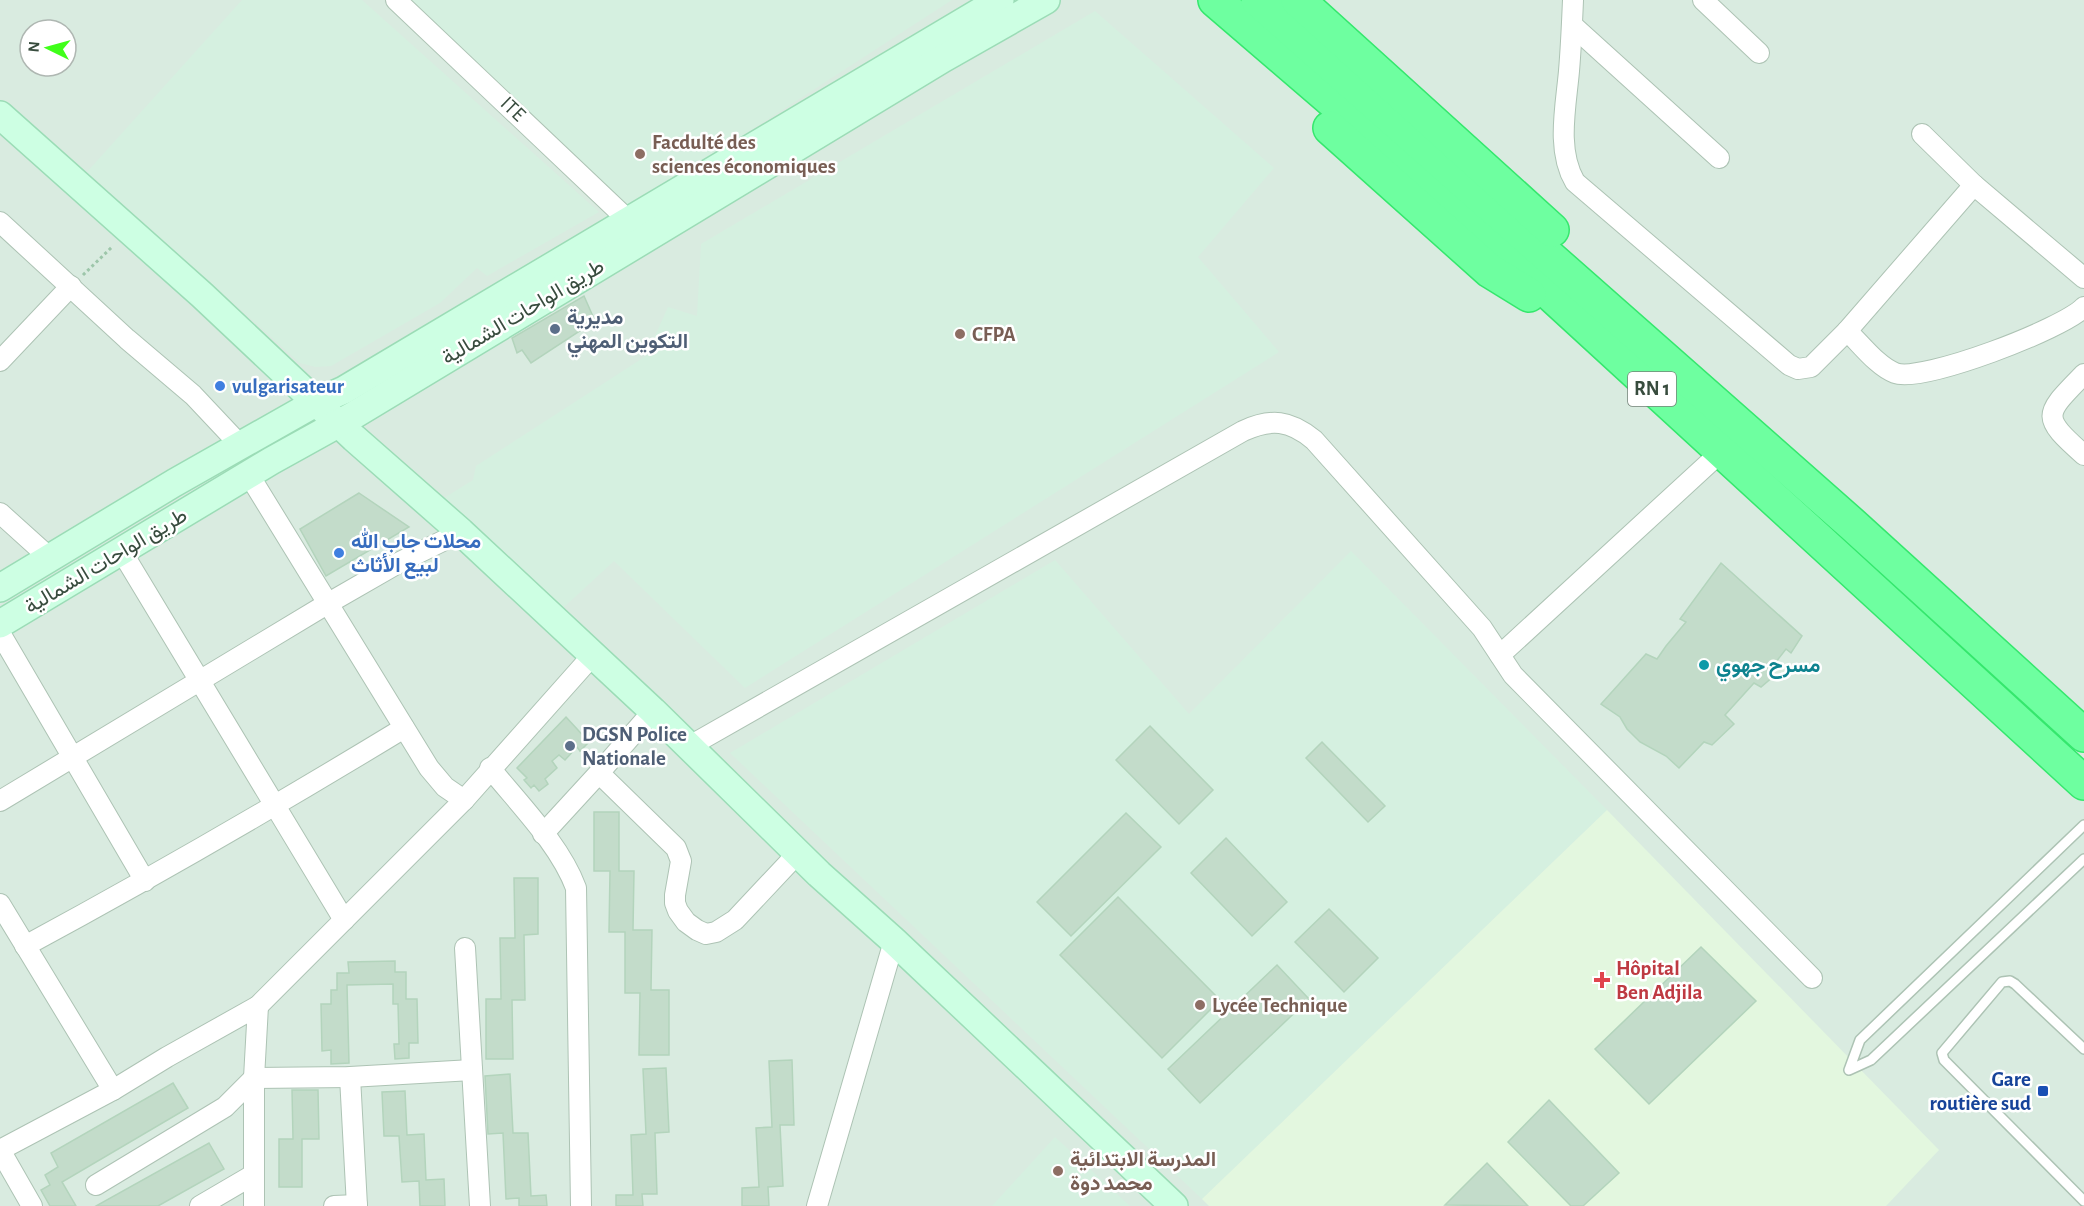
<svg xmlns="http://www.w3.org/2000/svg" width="2084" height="1206" viewBox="0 0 2084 1206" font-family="'Alegreya Sans',Vazirmatn,sans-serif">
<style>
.residential{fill:#d9ebe0;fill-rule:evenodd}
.education{fill:#d5f0e0}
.medical{fill:#e3f7df}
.building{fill:#c3dcca;stroke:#b3d4bc;stroke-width:1.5}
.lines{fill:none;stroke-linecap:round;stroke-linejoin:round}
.lane-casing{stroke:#adc3b4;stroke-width:12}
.street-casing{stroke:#adc3b4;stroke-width:22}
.secondary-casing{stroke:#9bdcb6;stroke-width:30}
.highway-casing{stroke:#35e76d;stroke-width:36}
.path{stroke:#9dc6aa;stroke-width:3;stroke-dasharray:3 3;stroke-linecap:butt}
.lane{stroke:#fff;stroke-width:9}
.street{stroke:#fff;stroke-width:20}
.secondary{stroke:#cdffe3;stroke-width:27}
.highway{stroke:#6effa0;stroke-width:33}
.education-dot{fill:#8d6e63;stroke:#fff;stroke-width:2}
.service-dot{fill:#5c6f8a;stroke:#fff;stroke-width:2}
.shop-dot{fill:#3f7fe0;stroke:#fff;stroke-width:2}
.culture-dot{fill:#0f9aa8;stroke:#fff;stroke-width:2}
.health-dot{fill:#e0444e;stroke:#fff;stroke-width:2}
.transit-dot{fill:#1a4fb4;stroke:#fff;stroke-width:2}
.labels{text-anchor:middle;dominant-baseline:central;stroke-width:5;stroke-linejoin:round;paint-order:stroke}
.shield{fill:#fff;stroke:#748278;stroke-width:1.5}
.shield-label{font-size:20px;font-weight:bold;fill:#384c3e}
.street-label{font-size:21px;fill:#384c3e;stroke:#fff}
.education-label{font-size:21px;font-weight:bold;fill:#785e54;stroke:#fff;text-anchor:start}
.service-label{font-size:21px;font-weight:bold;fill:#4e5e75;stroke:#fff;text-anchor:start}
.shop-label{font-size:21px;font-weight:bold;fill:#366cbe;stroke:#fff;text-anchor:start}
.culture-label{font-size:21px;font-weight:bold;fill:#0d838f;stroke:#fff;text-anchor:start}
.health-label{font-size:21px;font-weight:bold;fill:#be3a42;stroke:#fff;text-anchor:start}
.transit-label{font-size:21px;font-weight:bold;fill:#164399;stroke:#fff;text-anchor:end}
</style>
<rect width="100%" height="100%" fill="#ebf6f0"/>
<path class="residential" d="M0,0H2084V1206H0ZM30,30H66V66H30Z"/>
<g class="education">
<polygon points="242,0 362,0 599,212 487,276 477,268 440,303 331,366 316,367 300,363 87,172"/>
<polygon points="392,0 952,0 629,209"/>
<polygon points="1095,11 1274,168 1198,257 1279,352 745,688 614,561 563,608 444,498 473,480 476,466 646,356 668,307 697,316 701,244"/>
<polygon points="1351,551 1607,810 1202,1199 730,753 1055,560 1189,714"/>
<polygon points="1055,1137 1130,1206 992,1206"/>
</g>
<polygon class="medical" points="1607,810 1939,1150 1886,1206 1209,1206 1202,1199"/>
<g class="building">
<polygon points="584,296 595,321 531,363 522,350 517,353 512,338"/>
<polygon points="359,493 409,527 326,576 300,529"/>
<polygon points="1721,563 1802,636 1791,653 1786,649 1769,671 1774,676 1761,687 1754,683 1725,715 1734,724 1712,745 1704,742 1679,768 1666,756 1640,742 1627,729 1620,717 1601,704 1646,654 1657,659 1666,646 1686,622 1680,619"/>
<polygon points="566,717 589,742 580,751 577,747 565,760 559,755 552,761 557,768 545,779 548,784 539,791 534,785 531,788 524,780 527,778 517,768"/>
<polygon points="1150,726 1213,790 1179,824 1116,760"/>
<polygon points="1322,742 1385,806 1368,822 1306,758"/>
<polygon points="594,812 619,812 619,871 634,871 633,930 652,930 651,990 669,990 669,1055 639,1055 640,993 625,993 625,932 609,932 610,871 594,871"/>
<polygon points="1126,813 1161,847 1071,936 1037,902"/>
<polygon points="1226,838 1287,902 1252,936 1191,873"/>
<polygon points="514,878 538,878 538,934 524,935 525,1000 512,1000 513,1059 486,1059 486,999 501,999 500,938 515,938"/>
<polygon points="1118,897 1220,1000 1162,1058 1060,955"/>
<polygon points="1329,909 1378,958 1344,992 1295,942"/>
<polygon points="1701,947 1756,1001 1649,1104 1595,1049"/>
<polygon points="395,961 395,972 406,972 406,999 417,999 418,1043 409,1043 409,1058 395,1059 394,1044 399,1044 398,1004 393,1004 393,984 347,985 349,1063 331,1064 331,1050 322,1051 321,1004 331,1004 331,990 337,990 337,973 349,973 348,962"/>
<polygon points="1277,965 1309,999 1200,1103 1168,1069"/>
<polygon points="792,1060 794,1125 780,1125 783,1186 768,1187 769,1206 742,1206 742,1188 759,1187 756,1128 772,1127 769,1061"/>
<polygon points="666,1068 669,1132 655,1133 657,1194 642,1194 643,1206 616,1206 616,1195 633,1195 631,1135 646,1134 643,1069"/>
<polygon points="510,1074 513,1133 528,1133 531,1196 546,1195 547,1206 519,1206 519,1198 506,1199 503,1133 488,1134 485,1076"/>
<polygon points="173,1083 188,1108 62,1182 76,1206 50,1206 41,1190 50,1185 45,1175 58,1167 51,1153"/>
<polygon points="292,1090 318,1090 319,1139 302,1139 302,1187 279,1187 279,1139 293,1139"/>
<polygon points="405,1091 407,1135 424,1134 426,1180 444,1179 445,1206 420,1206 419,1181 402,1182 399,1136 384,1136 382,1092"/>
<polygon points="1549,1100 1619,1173 1583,1206 1571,1206 1508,1142"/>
<polygon points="209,1143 224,1169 158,1206 96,1206"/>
<polygon points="1487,1163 1528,1206 1445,1205"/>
</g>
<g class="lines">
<g class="lane-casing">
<g id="lane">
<polyline points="2084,825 1860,1040 1849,1070 1871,1060 2084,859"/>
<polyline points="2084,1049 2015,984 2010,981 2002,982 1942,1053 1944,1060 2084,1201"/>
</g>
</g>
<g class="street-casing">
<g id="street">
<polyline points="396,0 628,220"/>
<path d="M1573,0C1572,24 1571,47 1569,71C1566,106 1556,150 1575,182L1789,365L1798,369L1811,367L1847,331C1861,344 1877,366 1895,373C1922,383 2063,329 2084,307"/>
<polyline points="1703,0 1759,53"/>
<polyline points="1572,25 1719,158"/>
<polyline points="1922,134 1974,185"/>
<polyline points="0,222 127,339 193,395 241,446"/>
<polyline points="1847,331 1974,185 2084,278"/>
<polyline points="0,361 71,286"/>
<path d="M2084,374C2044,415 2040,416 2084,455"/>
<polyline points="249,475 429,768 445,787 464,800"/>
<polyline points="0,513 51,559"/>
<polyline points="122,552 344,920"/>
<polyline points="0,633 145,881"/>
<polyline points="1500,655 1721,452"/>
<path d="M688,747L1243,431C1271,418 1290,420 1314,440L1482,628L1513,675L1812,978"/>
<path d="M490,768C520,805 560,845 576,888L581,1206"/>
<polyline points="599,773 676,848 681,861 675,895 675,903 678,911 686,922 697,930 706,934 716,932 735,920 798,853"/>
<polyline points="0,801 327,604 400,562 461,532"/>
<polyline points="543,834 599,773 653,711"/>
<polyline points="0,904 113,1090"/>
<path d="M25,946C153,877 279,804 404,728"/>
<polyline points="465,948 480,1206"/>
<polyline points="350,1077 357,1206"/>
<polyline points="0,1150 113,1090 167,1057 258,1006 464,800 592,656"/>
<polyline points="0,1150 32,1206"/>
<polyline points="96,1185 225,1107 254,1078 350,1077 472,1070"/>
<polyline points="200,1206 253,1175"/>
<polyline points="254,1206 254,1078 258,1006"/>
<polyline points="334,1206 357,1205"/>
<polyline points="817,1206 894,941"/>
</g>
</g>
<g class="secondary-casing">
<g id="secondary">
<polyline points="0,115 202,295 354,438 461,532 653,711 819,874 894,941 1174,1206"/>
<polyline points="0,588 174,483 317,402 344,390 1000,0"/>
<polyline points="0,624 271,461 354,415 944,58 1046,0"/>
</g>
</g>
<g class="highway-casing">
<g id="highway">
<polyline points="1215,0 1449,201 2084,783"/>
<polyline points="1258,0 1853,525 2084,735"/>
<polyline points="1298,0 1552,230"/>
<polyline points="1330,128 1490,271 1529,295"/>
</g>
</g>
<polyline class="path" points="83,275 113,246"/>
<use href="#lane" class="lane"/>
<use href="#street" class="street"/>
<use href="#secondary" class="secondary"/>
<use href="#highway" class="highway"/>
</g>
<g class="education-dot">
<circle cx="640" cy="154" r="6"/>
<circle cx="960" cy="334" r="6"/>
<circle cx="1200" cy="1005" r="6"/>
<circle cx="1058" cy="1171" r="6"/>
</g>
<g class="service-dot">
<circle cx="555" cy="329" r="6"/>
<circle cx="570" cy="746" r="6"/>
</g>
<g class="shop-dot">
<circle cx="220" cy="386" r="6"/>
<circle cx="339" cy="553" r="6"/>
</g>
<circle class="culture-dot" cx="1704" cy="665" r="6"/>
<path class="health-dot" d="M1599 971h6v6h6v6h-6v6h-6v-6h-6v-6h6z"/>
<rect class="transit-dot" x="2037" y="1085" width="12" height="12" rx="3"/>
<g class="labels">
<rect class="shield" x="1628" y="372" width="48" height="34" rx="4.5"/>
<g class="shield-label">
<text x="1652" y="389">RN 1</text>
</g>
<g class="street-label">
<text transform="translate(513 109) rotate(44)">ITE</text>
<text transform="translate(523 312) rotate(-31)">طريق الواحات الشمالية</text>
<text transform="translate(106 561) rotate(-31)">طريق الواحات الشمالية</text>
</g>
<g class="education-label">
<text x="652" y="142">Facdulté des<tspan x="652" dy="24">sciences économiques</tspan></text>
<text x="972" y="334">CFPA</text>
<text x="1212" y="1005">Lycée Technique</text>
<text x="1070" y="1159">المدرسة الابتدائية<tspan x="1070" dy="24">محمد دوة</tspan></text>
</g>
<g class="service-label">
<text x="567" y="317">مديرية<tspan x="567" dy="24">التكوين المهني</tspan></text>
<text x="582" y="734">DGSN Police<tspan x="582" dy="24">Nationale</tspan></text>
</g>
<g class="shop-label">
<text x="232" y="386">vulgarisateur</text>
<text x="351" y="541">محلات جاب الله<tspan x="351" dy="24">لبيع الأثاث</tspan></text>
</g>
<g class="culture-label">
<text x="1716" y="665">مسرح جهوي</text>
</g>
<g class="health-label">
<text x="1616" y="968">Hôpital<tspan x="1616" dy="24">Ben Adjila</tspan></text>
</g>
<g class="transit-label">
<text x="2031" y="1079">Gare<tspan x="2031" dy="24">routière sud</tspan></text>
</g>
</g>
<g transform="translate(48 48) rotate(275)"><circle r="28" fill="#ffffff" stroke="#afb7b2" stroke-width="1.5"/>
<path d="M0-4.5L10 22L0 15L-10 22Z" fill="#40ff1a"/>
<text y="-9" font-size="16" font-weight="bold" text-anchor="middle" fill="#384c3e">N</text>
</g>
</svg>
